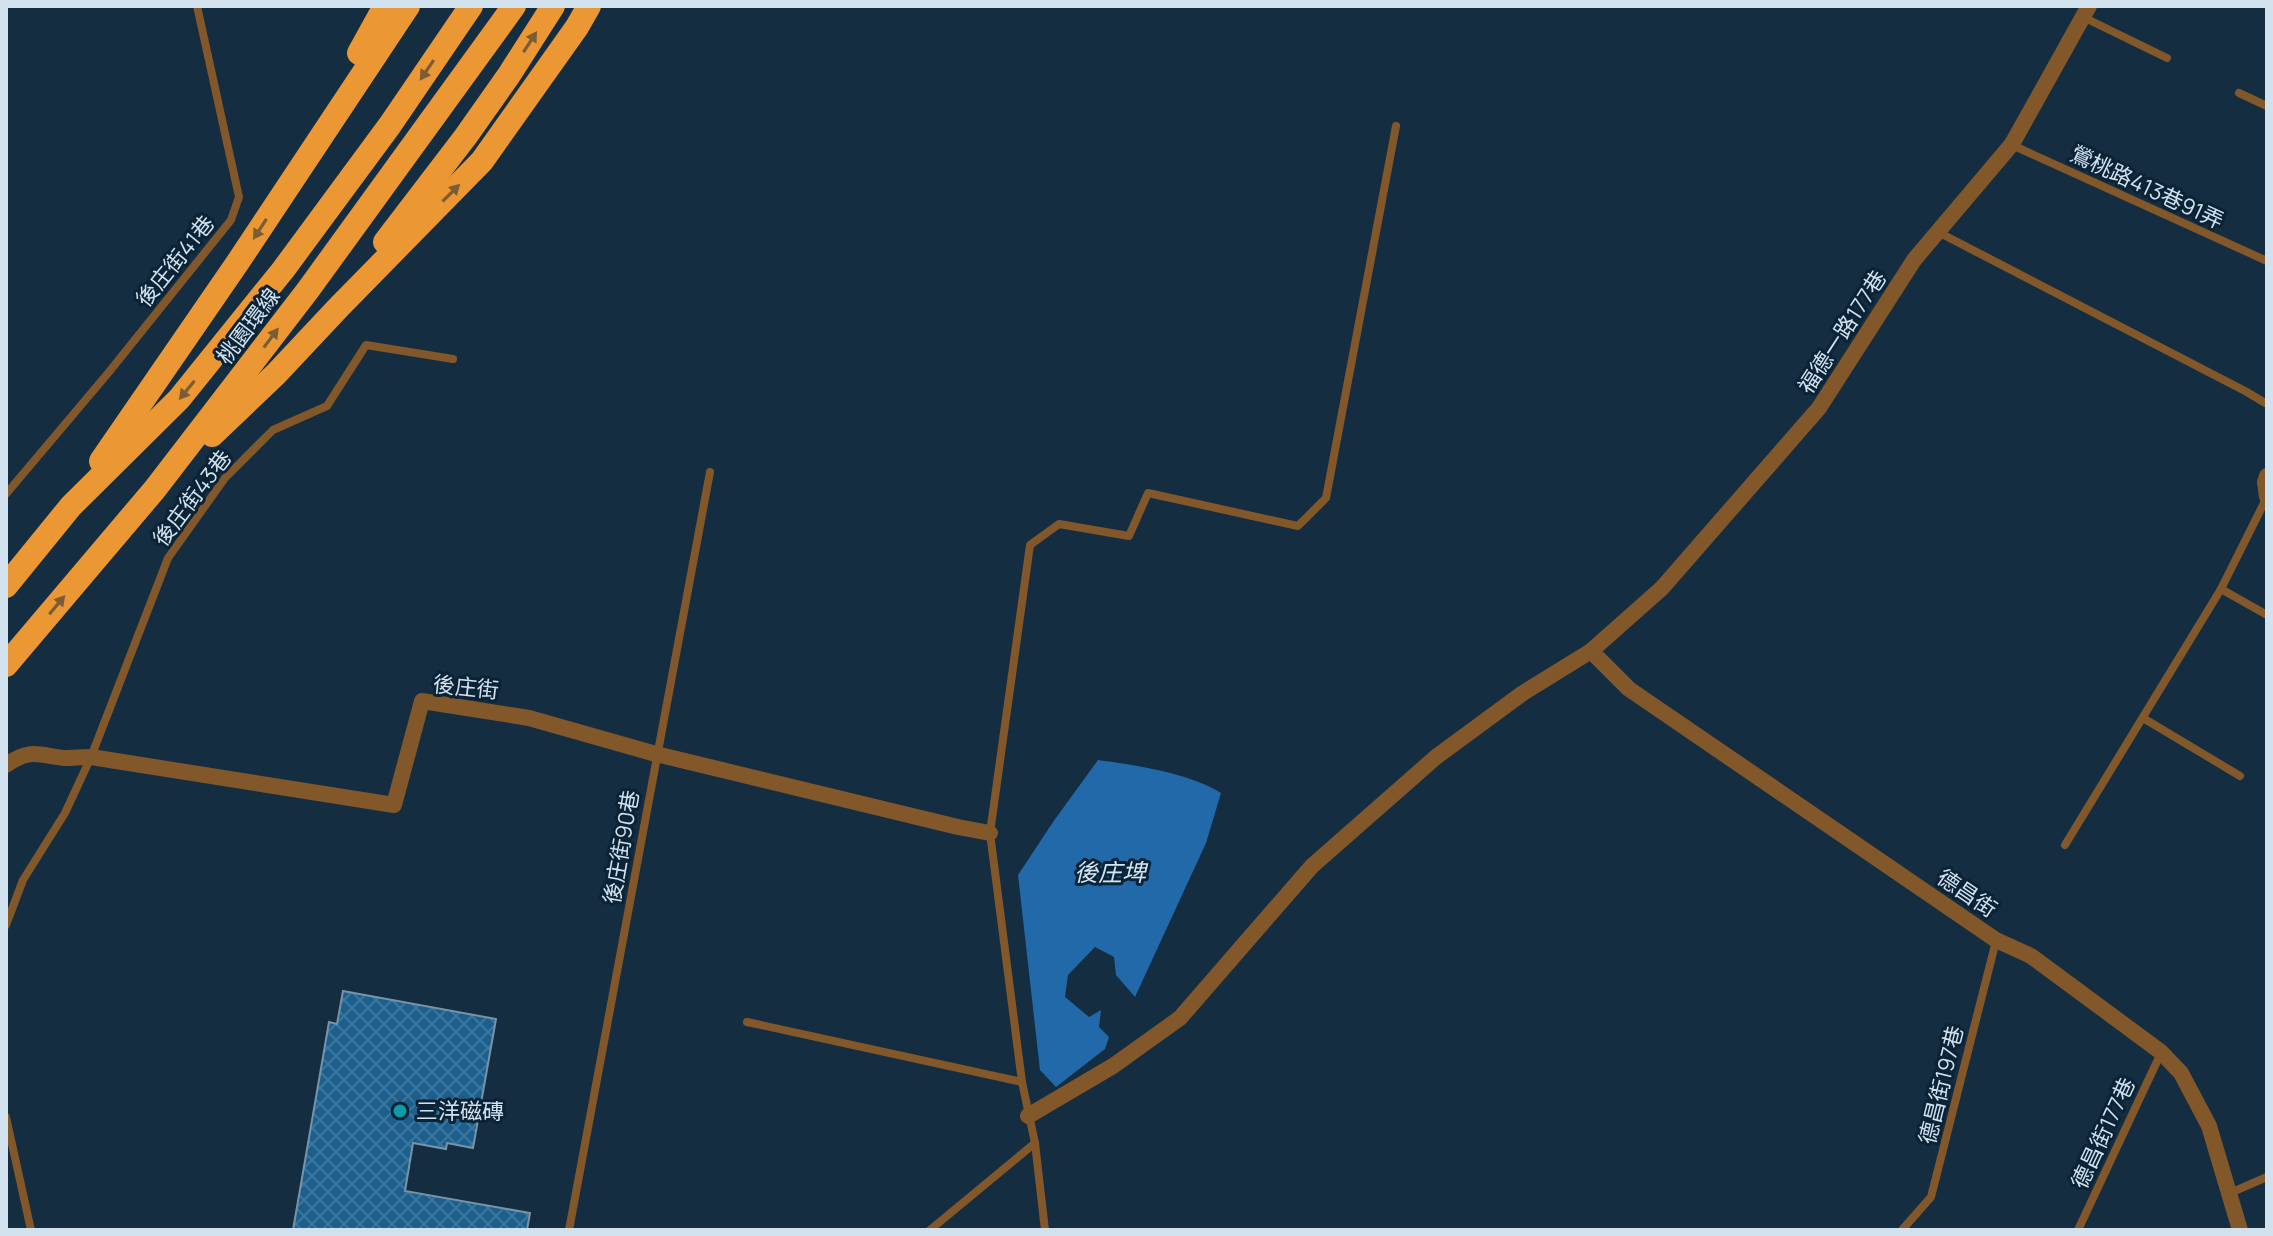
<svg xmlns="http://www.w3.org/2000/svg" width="2273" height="1236" viewBox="0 0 2273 1236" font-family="Manrope,'Noto Sans TC',sans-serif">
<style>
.water{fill:#2269aa}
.building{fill:url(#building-cross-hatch);stroke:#7793aa;stroke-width:2}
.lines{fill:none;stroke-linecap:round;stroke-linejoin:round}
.lane{stroke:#82572a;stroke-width:8}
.street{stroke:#82572a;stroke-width:16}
.highway{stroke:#eb9734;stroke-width:24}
.oneway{fill:#7a5d35}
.culture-dot{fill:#0f9aa8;stroke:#0a2336;stroke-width:3}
.labels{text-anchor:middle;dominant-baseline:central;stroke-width:6;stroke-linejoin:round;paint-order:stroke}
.street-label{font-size:22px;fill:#d2e1ee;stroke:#0a2336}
.poi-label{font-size:22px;fill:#d2e1ee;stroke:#0a2336;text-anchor:start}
.water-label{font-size:24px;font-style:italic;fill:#d5e5f8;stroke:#0a2336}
</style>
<defs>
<pattern id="building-cross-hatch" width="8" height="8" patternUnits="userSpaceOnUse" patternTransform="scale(2)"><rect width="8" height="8" fill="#1c5f8d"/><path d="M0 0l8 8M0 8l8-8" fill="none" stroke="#3c769d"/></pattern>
</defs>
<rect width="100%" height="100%" fill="#142d41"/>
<path class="water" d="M1098,760C1135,765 1189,773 1221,793L1206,843L1135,997L1116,975L1114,957L1095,947L1068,975L1065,997L1089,1017L1101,1010L1099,1027L1109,1037L1105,1049L1056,1087L1040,1070L1018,875L1053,822Z"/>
<polygon class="building" points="343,991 496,1019 473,1148 447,1143 446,1149 413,1143 405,1191 530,1213 527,1230 293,1230 329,1022 337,1024"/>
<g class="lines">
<g class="lane">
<polyline points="2083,17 2167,58"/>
<polyline points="2239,93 2267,106"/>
<polyline points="2012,145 2267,261"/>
<polyline points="1938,232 2245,391 2267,404"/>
<polyline points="6,494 109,372 231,220 239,197 197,6"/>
<polyline points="2221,589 2267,615"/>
<polyline points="2143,718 2240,776"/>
<polyline points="2065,845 2221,589 2267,497"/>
<polyline points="6,925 23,880 65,813 91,757 168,558 225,478 273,430 327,406 366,345 453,359"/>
<polyline points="747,1022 1022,1082"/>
<polyline points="6,1117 31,1230"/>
<polyline points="2230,1193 2267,1177"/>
<polyline points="569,1230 710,472"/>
<polyline points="930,1230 1035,1143"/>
<polyline points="1045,1230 1035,1143 1022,1082 990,833 1030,545 1059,524 1129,536 1148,493 1298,526 1326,498 1396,126"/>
<polyline points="1902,1230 1931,1197 1996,941"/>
<polyline points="2078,1230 2161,1053"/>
</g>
<g class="street">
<polyline points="2267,476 2265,482 2267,497"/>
<polyline points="1591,651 1629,689 1996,940 2031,956 2161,1052 2181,1073 2209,1126 2240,1230"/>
<path d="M6,765C30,748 38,755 64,758C73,758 82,757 91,757L394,805L422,701L529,718L656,754L958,827L990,833"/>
<polyline points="1028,1116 1113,1066 1180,1018 1312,866 1436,757 1523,693 1591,651 1662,588 1819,408 1914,260 2012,144 2089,6"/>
</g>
<g class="highway">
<polyline points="359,53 385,6"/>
<polyline points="385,242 466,136 509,75 553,6"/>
<polyline points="212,435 276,374 337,309 482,161 577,27 589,6"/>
<polyline points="101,461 238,262 408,6"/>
<polyline points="6,586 71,506 179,399 283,270 390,125 471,6"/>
<polyline points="6,665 155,489 308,290 514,6"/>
</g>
</g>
<defs><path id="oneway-solid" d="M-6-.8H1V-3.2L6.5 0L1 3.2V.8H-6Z" transform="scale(2)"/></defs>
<g class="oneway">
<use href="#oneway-solid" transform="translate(530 42) rotate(-57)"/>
<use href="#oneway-solid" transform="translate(427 70) rotate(124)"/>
<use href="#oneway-solid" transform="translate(451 193) rotate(-45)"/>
<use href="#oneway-solid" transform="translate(260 229) rotate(123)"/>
<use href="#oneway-solid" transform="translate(271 338) rotate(-53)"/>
<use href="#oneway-solid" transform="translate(187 390) rotate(129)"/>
<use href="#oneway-solid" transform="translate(57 605) rotate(-50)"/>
</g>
<circle class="culture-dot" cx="400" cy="1111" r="8"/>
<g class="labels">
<g class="street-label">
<text transform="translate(2147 187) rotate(25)">鶯桃路413巷91弄</text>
<text transform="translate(175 261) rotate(-51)">後庄街41巷</text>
<text transform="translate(248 326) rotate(-53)">桃園環線</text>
<text transform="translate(1842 332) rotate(-57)">福德一路177巷</text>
<text transform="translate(192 498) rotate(-53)">後庄街43巷</text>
<text transform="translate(466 687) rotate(6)">後庄街</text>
<text transform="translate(621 847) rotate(-80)">後庄街90巷</text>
<text transform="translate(1967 893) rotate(34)">德昌街</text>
<text transform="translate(1941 1085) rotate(-76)">德昌街197巷</text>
<text transform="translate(2103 1133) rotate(-65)">德昌街177巷</text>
</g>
<g class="poi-label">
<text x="416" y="1111">三洋磁磚</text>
</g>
<g class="water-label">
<text x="1110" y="871">後庄埤</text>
</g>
</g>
<rect width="2273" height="1236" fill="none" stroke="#d2e1ee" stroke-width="16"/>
</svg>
